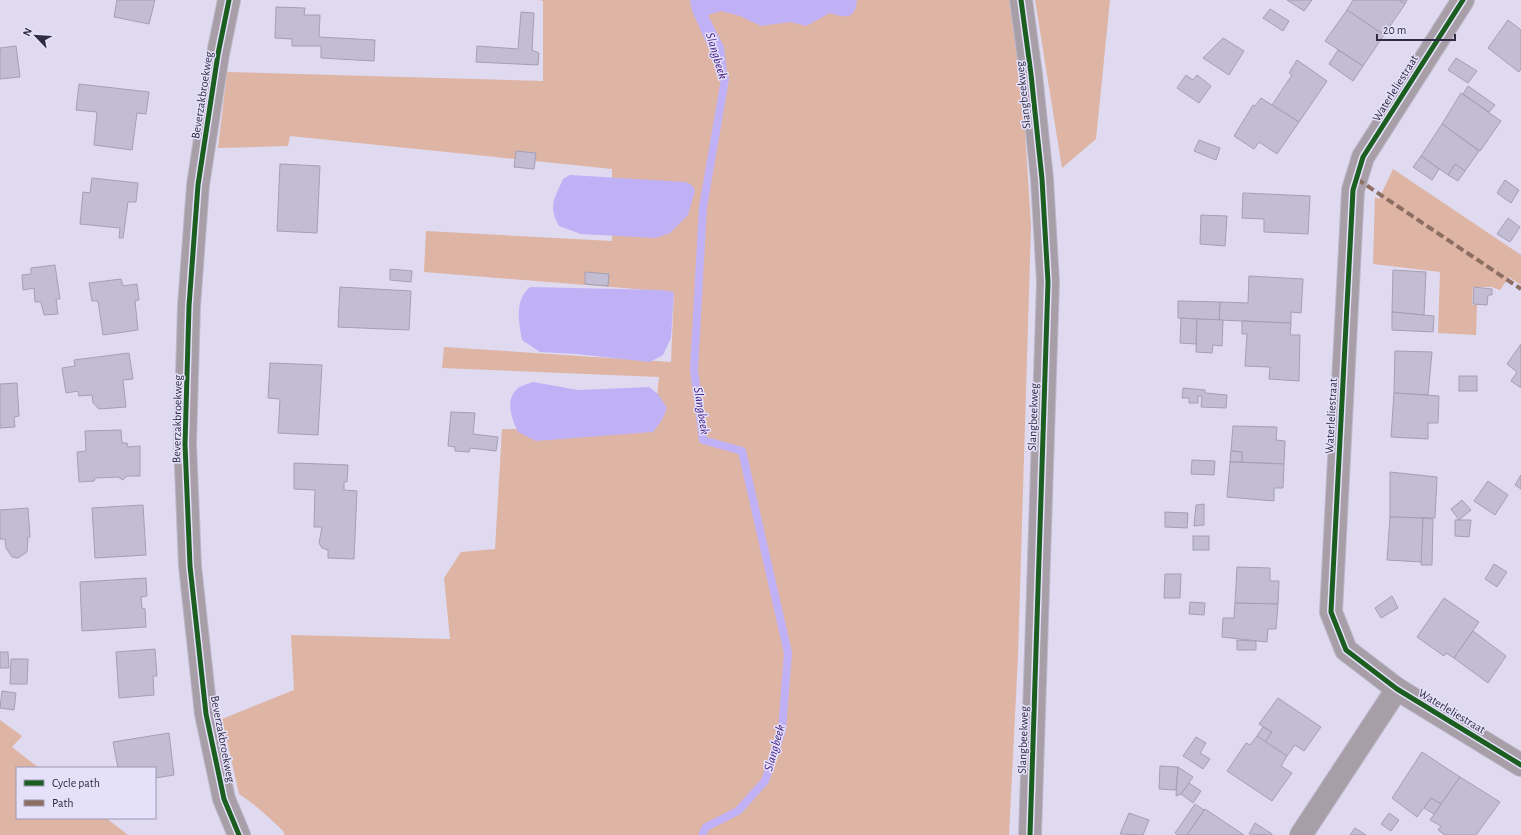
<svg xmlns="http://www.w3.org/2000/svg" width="1521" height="835" viewBox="0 0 1521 835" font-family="'Alegreya Sans',sans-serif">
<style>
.green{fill:#deb4a4}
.water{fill:#c0b1f6}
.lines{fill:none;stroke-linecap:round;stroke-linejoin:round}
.stream{stroke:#c0b1f6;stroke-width:8}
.building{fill:#c2bdd3;stroke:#a49fb4}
.minor-casing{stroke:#bdb9cc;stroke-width:24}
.minor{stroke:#a89ea7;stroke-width:22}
.quiet{stroke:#8d6e63;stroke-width:4;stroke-dasharray:8 4;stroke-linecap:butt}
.cycleway-casing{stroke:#e5e1fb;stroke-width:8}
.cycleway{stroke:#1b5e20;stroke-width:5}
.labels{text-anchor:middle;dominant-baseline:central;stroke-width:3;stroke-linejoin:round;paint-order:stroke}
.street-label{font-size:12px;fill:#302b43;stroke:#e5e1fb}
.water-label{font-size:13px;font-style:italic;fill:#441f85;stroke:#e5e1fb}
</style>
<rect width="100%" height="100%" fill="#dfdaf0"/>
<g class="green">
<path d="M539,0H1012L1022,84L1031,226L1018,656L1009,835H284V832C270,818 256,805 239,794L222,719L294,690L291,635L450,639L444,578L461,552L495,549L502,429L653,432L659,377L442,368L444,347L671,362L674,292L424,272L426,231L612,241V169L290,136L288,146L218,148L227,72L543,81V1Z"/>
<polygon points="1035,0 1110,0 1096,139 1062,168"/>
<polygon points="1393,169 1521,255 1521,285 1509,277 1500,290 1492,287 1473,287 1472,305 1477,305 1476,335 1438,333 1440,272 1373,264 1375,197 1379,199"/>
<polygon points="0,720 22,736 12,747 39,768 17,768 17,818 106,818 128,835 0,835"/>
</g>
<g class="water">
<path d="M690,0H857C855,20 846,18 830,13L806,26L790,22L761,26L740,16L721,11L708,15L724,47L727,72L713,58L692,11Z"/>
<path d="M570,175L686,182L693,186L695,191L688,215L670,233L656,238L581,234L559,226C548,205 554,200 563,179Z"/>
<path d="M530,287L662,290L674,292L671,338L663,355L650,362L576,354L540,352L522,340C519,321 514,301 530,287Z"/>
<path d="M533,382L578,390L649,387L658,394L667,408L662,420L653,432L536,441L518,432C512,419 505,402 516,390C519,386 528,384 533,382Z"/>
</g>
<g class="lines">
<polyline class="stream" points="702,835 706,827 738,811 765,781 782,730 788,653 742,451 703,440 694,370 703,207 725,79 717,57"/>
</g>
<g class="building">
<polygon points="117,0 155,0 149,24 114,17"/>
<polygon points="1287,0 1312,0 1304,11"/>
<polygon points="1353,0 1399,0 1405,4 1384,35 1347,10"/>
<polygon points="1399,0 1407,0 1405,4"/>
<polygon points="276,7 305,8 304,15 320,15 319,37 375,40 374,61 321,58 321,46 292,46 292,39 275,38"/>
<polygon points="1270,9 1289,21 1283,31 1263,18"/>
<polygon points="1347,10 1384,35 1363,66 1325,41"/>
<polygon points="521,12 534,13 532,50 539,53 538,65 476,62 477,46 518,49"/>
<polygon points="1508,20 1521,30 1521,69 1519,72 1488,48"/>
<polygon points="1223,38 1244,51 1229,75 1203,58"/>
<polygon points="16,46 20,77 0,79 0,48"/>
<polygon points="1338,50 1363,66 1353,81 1329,64"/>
<polygon points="1456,58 1477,71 1468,83 1448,70"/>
<polygon points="1297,60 1327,81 1299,122 1272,105 1292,75 1289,73"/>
<polygon points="1186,75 1193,80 1197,75 1211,86 1199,103 1177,88"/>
<polygon points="79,84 149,92 146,114 137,113 132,150 94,145 97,112 76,110"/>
<polygon points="1468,86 1495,105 1489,112 1463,94"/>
<polygon points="1461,93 1501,121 1480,151 1442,124"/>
<polygon points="1261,98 1299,122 1277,154 1259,142 1254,149 1234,136 1253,105 1255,106"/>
<polygon points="1442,124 1479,151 1465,171 1455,164 1448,175 1421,156"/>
<polygon points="1199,140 1220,148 1216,160 1194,151"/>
<polygon points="516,151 536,153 534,169 514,167"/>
<polygon points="1421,156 1439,169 1432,180 1413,167"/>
<polygon points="280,164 320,166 317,233 277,231"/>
<polygon points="1455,164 1465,171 1458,181 1448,175"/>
<polygon points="92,178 138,183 136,202 128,202 123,238 119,238 120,228 80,224 83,192 90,193"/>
<polygon points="1505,180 1519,190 1511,203 1497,193"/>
<polygon points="1243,193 1310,196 1308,234 1264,232 1264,219 1242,218"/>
<polygon points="1201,215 1227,216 1225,246 1200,244"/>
<polygon points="1508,218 1520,227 1510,242 1497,234"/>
<polygon points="55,265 60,299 56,299 58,314 44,315 41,302 35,302 34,288 23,290 22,275 31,274 31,268"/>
<polygon points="390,269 412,271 411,282 390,280"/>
<polygon points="1393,270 1426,272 1424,315 1392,312"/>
<polygon points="585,272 609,274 608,286 585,284"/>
<polygon points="1249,276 1303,279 1301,313 1291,312 1291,323 1219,320 1220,302 1248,303"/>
<polygon points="121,279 123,286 137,284 139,300 135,301 138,330 103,335 98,301 92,301 89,283"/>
<polygon points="340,287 411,291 409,330 338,327"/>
<polygon points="1474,287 1492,289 1492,295 1488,295 1487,305 1473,304"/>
<polygon points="1178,301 1220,302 1219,320 1178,318"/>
<polygon points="1392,312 1434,316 1433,332 1392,330"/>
<polygon points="1181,318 1197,319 1196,344 1180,343"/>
<polygon points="1197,319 1223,320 1222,346 1213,345 1212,353 1196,352"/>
<polygon points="1242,321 1291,323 1290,335 1300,335 1299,381 1269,379 1270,367 1245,366 1247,334 1242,334"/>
<polygon points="1521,344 1521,388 1511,381 1517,372 1507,364"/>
<polygon points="1395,351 1432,352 1428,395 1394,393"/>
<polygon points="129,353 133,379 123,380 126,407 99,409 93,403 92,395 79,396 78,391 66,393 62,368 75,366 74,360"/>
<polygon points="270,363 322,365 318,435 278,433 280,399 268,398"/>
<rect x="1459" y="376" width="18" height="15"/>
<polygon points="17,383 19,416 14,417 15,427 0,428 0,384"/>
<polygon points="1183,388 1205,390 1205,393 1227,395 1226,408 1201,407 1202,396 1198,396 1198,403 1189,403 1189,398 1182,398"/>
<polygon points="1394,393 1439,396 1438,423 1428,423 1428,439 1391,437"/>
<polygon points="451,412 475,413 473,434 498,437 496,451 470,448 469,452 455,451 455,447 448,446"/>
<polygon points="1233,426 1277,427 1276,440 1285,441 1284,464 1242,462 1242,452 1231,451"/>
<polygon points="121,430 122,443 127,443 128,447 140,446 140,476 127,476 123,480 118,477 95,478 94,481 79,482 77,452 86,451 85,431"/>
<polygon points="1231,451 1242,452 1242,462 1230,462"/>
<polygon points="1192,460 1215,461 1214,475 1191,474"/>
<polygon points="1230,462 1284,464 1283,488 1274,488 1274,501 1227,497"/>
<polygon points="294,463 348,465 347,482 344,482 344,490 357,491 354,559 328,558 328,550 322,548 319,543 322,527 314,527 315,490 294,489"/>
<polygon points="1390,472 1437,477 1435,518 1390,517"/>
<polygon points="1521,475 1521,489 1515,485"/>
<polygon points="1488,481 1508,495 1495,515 1474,501"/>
<polygon points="1462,500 1471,510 1459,520 1451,509"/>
<polygon points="1204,504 1204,525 1194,526 1196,505"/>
<polygon points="143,505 146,555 95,558 92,508"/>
<polygon points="28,508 30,537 28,537 27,552 18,558 12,557 6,548 5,539 0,539 0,510"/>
<polygon points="1165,512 1188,513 1187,528 1165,527"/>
<polygon points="1390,517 1423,518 1422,562 1387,560"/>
<polygon points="1423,518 1433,519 1432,565 1421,565"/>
<polygon points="1455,520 1471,520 1469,537 1455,536"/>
<rect x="1193" y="536" width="16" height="14"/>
<polygon points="1494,564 1507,572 1497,587 1485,579"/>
<polygon points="1237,567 1270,568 1270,581 1279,581 1278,604 1235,603"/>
<polygon points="1165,574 1181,574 1180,598 1164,598"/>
<polygon points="146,578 147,596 141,597 142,608 145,609 146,627 82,631 80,582"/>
<polygon points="1392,596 1398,608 1381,618 1375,608"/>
<polygon points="1444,598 1479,622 1454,658 1446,653 1444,656 1417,637"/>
<polygon points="1190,602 1205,603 1204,615 1189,614"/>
<polygon points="1235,603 1278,604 1276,629 1268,629 1267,642 1222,637 1223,618 1234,618"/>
<polygon points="1473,631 1506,656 1488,683 1454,658"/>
<polygon points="1237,640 1256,641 1256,650 1237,650"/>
<polygon points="155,649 157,676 153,676 154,695 119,698 116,652"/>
<polygon points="0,652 8,652 9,668 0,668"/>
<polygon points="11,659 28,659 27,684 10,684"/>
<polygon points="2,691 16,693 14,710 0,708"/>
<polygon points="1278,698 1321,727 1304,751 1295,745 1287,756 1265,742 1272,732 1259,724"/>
<polygon points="1263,727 1272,732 1265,742 1257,736"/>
<polygon points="169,733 174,775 155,778 155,768 118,768 113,742"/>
<polygon points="1257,736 1287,756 1281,766 1292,773 1272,801 1227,771 1246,743 1250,745"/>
<polygon points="1196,737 1206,743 1200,753 1210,759 1203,769 1183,756"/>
<polygon points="1422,752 1460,777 1441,804 1431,798 1417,817 1392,798"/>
<polygon points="1160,766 1178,767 1176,790 1159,789"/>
<polygon points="1178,767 1193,777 1181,794 1176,796"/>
<polygon points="1460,777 1500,802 1476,835 1445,835 1438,830 1441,826 1430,820"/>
<polygon points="1189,783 1201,791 1193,803 1181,794"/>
<polygon points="1431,798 1441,804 1434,814 1424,808"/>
<polygon points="1195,804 1204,810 1187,835 1178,835 1175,833"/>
<polygon points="1205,809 1244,835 1187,835"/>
<polygon points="1129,813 1149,820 1143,835 1120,834"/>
<polygon points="1389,813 1399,820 1391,831 1381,824"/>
<polygon points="1255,823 1272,834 1272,835 1249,834"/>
<polygon points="1355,828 1366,835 1350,835"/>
</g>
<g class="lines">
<g class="minor-casing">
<g id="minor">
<polyline points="229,0 218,54 198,185 189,306 185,444 190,566 206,714 224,799 239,835"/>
<polyline points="1021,0 1031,74 1042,179 1048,282 1030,835"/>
<polyline points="1463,0 1363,157 1353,190 1331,612 1346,650 1397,689 1521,765"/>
<polyline points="1301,835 1397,689"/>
</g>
</g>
<use href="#minor" class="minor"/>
<polyline class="quiet" points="1357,179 1521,289"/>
<g class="cycleway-casing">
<g id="cycleway">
<polyline points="229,0 218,54 198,185 189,306 185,444 190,566 206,714 224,799 239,835"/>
<polyline points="1021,0 1031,74 1042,179 1048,282 1030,835"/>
<polyline points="1463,0 1363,157 1353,190 1331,612 1346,650 1397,689 1521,765"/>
</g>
</g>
<use href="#cycleway" class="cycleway"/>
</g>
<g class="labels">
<g class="street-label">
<text transform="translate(1395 88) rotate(-58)">Waterleliestraat</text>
<text transform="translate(202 95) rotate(-81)">Beverzakbroekweg</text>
<text transform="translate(1023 95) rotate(-96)">Slangbeekweg</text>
<text transform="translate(1331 416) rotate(-87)">Waterleliestraat</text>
<text transform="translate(1033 417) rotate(-88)">Slangbeekweg</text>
<text transform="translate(177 419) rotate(-89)">Beverzakbroekweg</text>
<text transform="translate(1452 711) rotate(31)">Waterleliestraat</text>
<text transform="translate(223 739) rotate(79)">Beverzakbroekweg</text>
<text transform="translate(1023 740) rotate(-88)">Slangbeekweg</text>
</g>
<g class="water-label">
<text transform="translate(716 56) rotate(73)">Slangbeek</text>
<text transform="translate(701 411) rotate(81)">Slangbeek</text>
<text transform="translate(775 748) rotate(-74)">Slangbeek</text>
</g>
</g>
<rect x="16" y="767" width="140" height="52" fill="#e5e1fb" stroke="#9d98b1"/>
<rect x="24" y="780" width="20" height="6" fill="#1b5e20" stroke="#9d98b1"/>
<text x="52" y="787" font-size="12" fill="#302b43">Cycle path</text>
<rect x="24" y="800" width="20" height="6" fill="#8d6e63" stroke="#9d98b1"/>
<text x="52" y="807" font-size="12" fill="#302b43">Path</text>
<g transform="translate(36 36) rotate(295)" stroke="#e5e1fb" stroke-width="3" paint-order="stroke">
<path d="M0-3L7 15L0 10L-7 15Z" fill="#302b43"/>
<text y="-6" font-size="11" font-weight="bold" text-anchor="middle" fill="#302b43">N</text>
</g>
<path d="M1377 34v6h78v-6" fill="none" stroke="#302b43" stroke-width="2"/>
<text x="1383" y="34" font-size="12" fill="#302b43" stroke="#e5e1fb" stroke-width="3" paint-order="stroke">20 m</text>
</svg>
